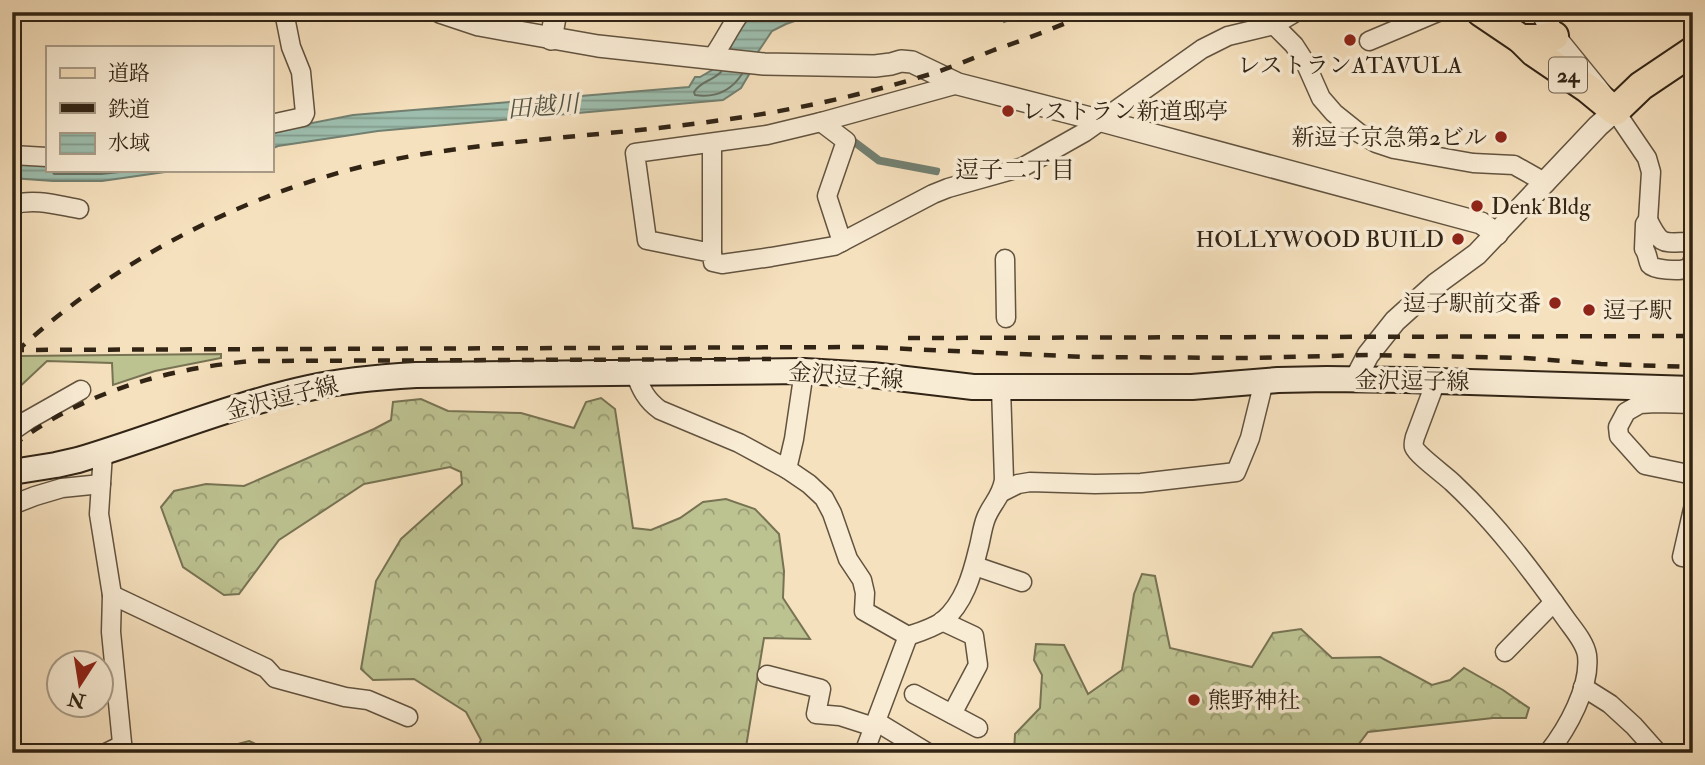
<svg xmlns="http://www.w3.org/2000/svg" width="1705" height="765" viewBox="0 0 1705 765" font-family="'IM FELL Double Pica','Noto Serif JP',serif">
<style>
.green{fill:#bdc291;stroke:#777353;stroke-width:2}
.forest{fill:url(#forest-crowns);stroke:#777353;stroke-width:2}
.water{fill:url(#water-rules);stroke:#728071;stroke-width:2}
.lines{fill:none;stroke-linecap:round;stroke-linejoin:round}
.shore{stroke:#677162;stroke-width:2}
.stream{stroke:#728071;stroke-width:4.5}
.minor-casing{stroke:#62533f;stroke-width:21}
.tertiary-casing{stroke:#62533f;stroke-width:24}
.secondary-casing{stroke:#312415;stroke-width:28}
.primary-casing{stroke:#312415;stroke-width:32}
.minor{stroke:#f9ecd5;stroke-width:18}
.tertiary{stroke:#f9ecd5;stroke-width:21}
.secondary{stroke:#f9ecd5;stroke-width:24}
.primary{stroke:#f6e1be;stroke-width:28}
.rail{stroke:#312415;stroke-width:4.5;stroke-dasharray:12 12;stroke-linecap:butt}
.poi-dot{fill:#8f2418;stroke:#f9ecd5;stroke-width:2.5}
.labels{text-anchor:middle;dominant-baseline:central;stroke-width:7;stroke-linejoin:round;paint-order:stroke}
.shield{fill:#f9ecd5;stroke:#6d604f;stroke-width:2}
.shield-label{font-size:21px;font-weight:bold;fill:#312415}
.poi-label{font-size:23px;fill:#312415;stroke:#f9ecd5;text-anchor:start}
.street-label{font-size:23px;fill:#312415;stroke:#f9ecd5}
.water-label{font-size:24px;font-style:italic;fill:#515243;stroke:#f9ecd5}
.neighbourhood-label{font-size:24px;fill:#312415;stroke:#f9ecd5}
</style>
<defs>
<pattern id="forest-crowns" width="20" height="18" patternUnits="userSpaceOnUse" patternTransform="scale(1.75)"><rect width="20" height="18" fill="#bdc291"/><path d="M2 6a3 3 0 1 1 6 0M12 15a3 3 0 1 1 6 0" fill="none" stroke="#9a9d75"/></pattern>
<pattern id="water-rules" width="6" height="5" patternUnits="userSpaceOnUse" patternTransform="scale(1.75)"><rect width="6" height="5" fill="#9dbeae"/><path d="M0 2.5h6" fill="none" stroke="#819a8c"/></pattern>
</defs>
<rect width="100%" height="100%" fill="#f6e1be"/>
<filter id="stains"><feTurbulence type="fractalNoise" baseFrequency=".00286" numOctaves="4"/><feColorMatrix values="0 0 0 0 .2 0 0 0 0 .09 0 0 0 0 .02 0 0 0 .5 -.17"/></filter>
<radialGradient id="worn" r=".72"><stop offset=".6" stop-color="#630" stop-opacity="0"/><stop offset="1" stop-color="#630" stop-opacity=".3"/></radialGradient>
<polygon class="green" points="221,354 221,358 155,371 113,385 112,363 47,361 12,394 12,362 18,356"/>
<g class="forest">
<polygon points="601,398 615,409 633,528 651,530 680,518 703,502 726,499 755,509 779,534 784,571 783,598 810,639 764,638 745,753 475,753 481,740 466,712 414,679 373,680 361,669 376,581 401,539 462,484 461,472 450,467 364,484 279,540 239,594 224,595 183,567 161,507 174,491 206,484 244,486 374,429 391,420 393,402 421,399 448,411 521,413 574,428 586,402"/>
<polygon points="1142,574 1155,576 1170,648 1252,667 1273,633 1301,629 1332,658 1380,657 1432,685 1450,680 1464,668 1503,690 1529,708 1526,718 1493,718 1368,732 1352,753 1014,753 1015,734 1040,708 1042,675 1034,660 1036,644 1064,645 1088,694 1122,670 1134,594"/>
<polygon points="249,741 276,753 203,753"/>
</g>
<g class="water">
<polygon points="752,12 851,12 812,15 786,24 772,31 756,55 751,71 741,88 723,100 378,131 278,146 271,149 271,131 353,115 689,87 695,77 700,77 712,70 727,55 738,30"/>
<polygon points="994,12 1033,12 1004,22 1003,20 995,17"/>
<polygon points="12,161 47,164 47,170 179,170 102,181 53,181 12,178"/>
</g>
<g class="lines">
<g class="shore">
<path d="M721,72C711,82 702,80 694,92L695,95C715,98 731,91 742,74"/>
<polyline points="51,170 54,174 101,174 139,170"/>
</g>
<polygon class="stream" points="856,141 880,159 938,170 937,173 878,162 853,143"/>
<g class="minor-casing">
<g id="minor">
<polyline points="1274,25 1294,45 1305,62 1321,98 1334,113 1359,133 1376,143 1394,149 1473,163 1514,165 1546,183"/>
<polyline points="1369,41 1438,12"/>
<path d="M712,58C723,43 730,27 741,12"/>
<polyline points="958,84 821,122 767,135 635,153 647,240 712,253 713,262 722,264 771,257 834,246 933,194 948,188 1023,167 1085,132 1202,49 1228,36 1274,25 1296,12"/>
<polyline points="1615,111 1647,158 1651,172 1648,220"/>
<polyline points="821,122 846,141 827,196 842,242"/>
<polyline points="271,124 303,117 305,113 301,72 291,47 284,12"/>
<polyline points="712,143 712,253"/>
<polyline points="12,155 47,157"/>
<path d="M12,205C34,198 57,205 79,209"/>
<path d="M1693,242C1663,242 1662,248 1648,220L1645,224L1644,249C1648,254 1647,259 1650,265C1654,270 1679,271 1685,269C1691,267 1691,265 1693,260"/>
<polyline points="1005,259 1006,318"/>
<path d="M804,371L794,439L787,469L809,484L824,498L832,513L848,559L862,580L865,593L864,611L908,636C920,632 933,628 943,621C964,603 972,575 978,550C981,540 982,528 986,518C992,503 1001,498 1004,480L1001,388"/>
<path d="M635,373C641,389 646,400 660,410L739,443L787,469"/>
<path d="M1436,381L1415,437C1414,441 1413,444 1414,447C1417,455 1446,476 1453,483C1496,523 1532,571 1566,619C1573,629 1585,642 1587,655C1591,687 1567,729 1548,753"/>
<polyline points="1693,404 1656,403 1640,404 1626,412 1618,427 1619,436 1645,465 1693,475"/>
<polyline points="12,431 28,420 81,390"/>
<polyline points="103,453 99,514 112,595 111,632 123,753"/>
<polyline points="1002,492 1018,484 1030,482 1095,484 1141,483 1236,472 1250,438 1264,381"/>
<polyline points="12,505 35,496 62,488 101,484"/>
<polyline points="1693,509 1682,557 1693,559"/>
<polyline points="975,566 1022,582"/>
<polyline points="112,595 266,668 275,678 345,697 368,700 408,717"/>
<polyline points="942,621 974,636 978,665 952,714"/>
<polyline points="1505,652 1554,602"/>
<polyline points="767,675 821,689 816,714 840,716 874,727"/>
<polyline points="1583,687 1610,704 1634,726 1658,753"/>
<polyline points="914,694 978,728"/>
<polyline points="877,722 928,753"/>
<polyline points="106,753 122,745"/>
<polyline points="864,753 908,636"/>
</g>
</g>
<g class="tertiary-casing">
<g id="tertiary">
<polyline points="440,12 479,25 598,46 764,64 875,66 891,64 901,61 912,62 958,84 1102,121 1481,223 1497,234"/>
<polyline points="551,39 556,12"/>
<polyline points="1355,380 1368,355 1395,321 1436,284 1477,254 1598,126 1615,111 1554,36 1542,12"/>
</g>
</g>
<g class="secondary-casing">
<path id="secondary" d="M12,472L56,465L78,460C155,437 231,405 309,388C344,380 381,377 416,375L804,371L872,375L973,387H1192L1278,380L1327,379L1405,380L1693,389"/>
</g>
<g class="primary-casing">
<g id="primary">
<polyline points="1481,12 1521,39 1534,52 1587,88 1615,111 1641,86 1693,51"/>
<polyline points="1521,39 1540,39 1554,36"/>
</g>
</g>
<use href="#minor" class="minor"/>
<use href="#tertiary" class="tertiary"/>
<use href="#secondary" class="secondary"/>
<use href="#primary" class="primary"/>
<g class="rail">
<polyline points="908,338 1693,336"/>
<polyline points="12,350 864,347 1087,357 1249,358 1368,355 1525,358 1601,364 1693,367"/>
<path d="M16,352C128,248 279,176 430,153C527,138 625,134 722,120C790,111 858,96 924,76C948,69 971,59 994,50C1026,39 1059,27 1090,12"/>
<path d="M12,446C83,392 165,369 252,361L771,359"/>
</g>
</g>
<g class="poi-dot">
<circle cx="1350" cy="40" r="7"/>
<circle cx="1008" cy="111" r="7"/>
<circle cx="1501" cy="137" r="7"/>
<circle cx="1477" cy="206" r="7"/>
<circle cx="1458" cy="239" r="7"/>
<circle cx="1555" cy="303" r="7"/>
<circle cx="1589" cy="310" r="7"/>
<circle cx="1194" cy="700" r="7"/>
</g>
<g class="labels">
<rect class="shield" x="1549" y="57.5" width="38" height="35" rx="5"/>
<g class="shield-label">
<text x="1568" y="75">24</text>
</g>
<g class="poi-label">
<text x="1350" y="65" text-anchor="middle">レストランATAVULA</text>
<text x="1022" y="111">レストラン新道邸亭</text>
<text x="1487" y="137" text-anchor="end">新逗子京急第2ビル</text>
<text x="1491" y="206">Denk Bldg</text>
<text x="1444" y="239" text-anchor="end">HOLLYWOOD BUILD</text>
<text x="1541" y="303" text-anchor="end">逗子駅前交番</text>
<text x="1603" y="310">逗子駅</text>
<text x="1208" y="700">熊野神社</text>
</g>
<g class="street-label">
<text transform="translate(846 376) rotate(4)">金沢逗子線</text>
<text transform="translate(1412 381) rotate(1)">金沢逗子線</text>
<text transform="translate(282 398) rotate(-14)">金沢逗子線</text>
</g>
<g class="water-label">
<text transform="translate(543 107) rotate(-5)">田越川</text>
</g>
<g class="neighbourhood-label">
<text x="1015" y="170">逗子二丁目</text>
</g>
</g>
<rect width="1705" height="765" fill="none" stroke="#f6e1be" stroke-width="42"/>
<rect x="14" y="14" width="1677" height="737" fill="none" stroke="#312415" stroke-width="3.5"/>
<rect x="21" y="21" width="1663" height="723" fill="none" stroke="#312415" stroke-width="2"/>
<rect x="46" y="46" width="228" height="126" fill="#f9ecd5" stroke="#a99c88" stroke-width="2"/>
<rect x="60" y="68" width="35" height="10" fill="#f6e1be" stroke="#a99c88" stroke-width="2"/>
<text x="108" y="80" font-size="21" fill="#312415">道路</text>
<rect x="60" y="103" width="35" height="10" fill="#312415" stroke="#a99c88" stroke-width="2"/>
<text x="108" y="116" font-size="21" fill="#312415">鉄道</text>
<rect x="60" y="133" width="35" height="21" fill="url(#water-rules)" stroke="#a99c88" stroke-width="2"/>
<text x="108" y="150" font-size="21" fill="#312415">水域</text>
<g transform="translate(80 684) rotate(192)"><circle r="33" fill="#f9ecd5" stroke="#a99c88" stroke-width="2"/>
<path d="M0-5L12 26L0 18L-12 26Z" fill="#8f2418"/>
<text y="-10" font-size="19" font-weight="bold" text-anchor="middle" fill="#312415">N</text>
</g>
<rect width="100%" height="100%" filter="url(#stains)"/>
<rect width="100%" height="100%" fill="url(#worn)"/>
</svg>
